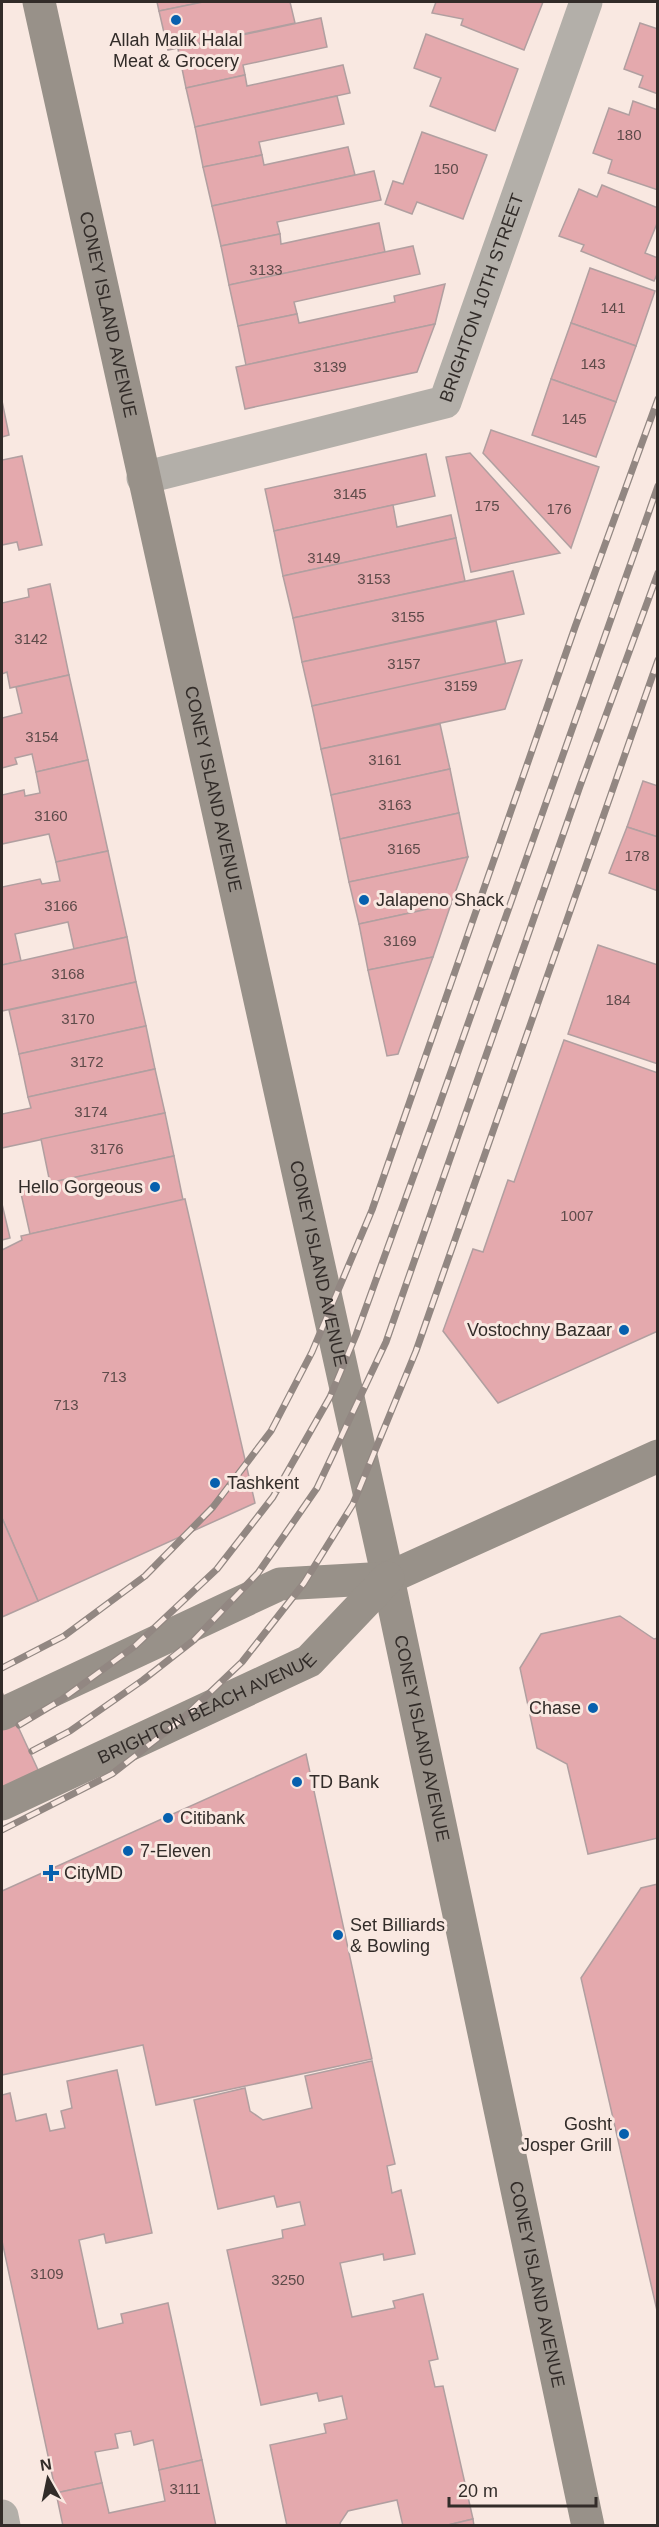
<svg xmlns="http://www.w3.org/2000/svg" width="659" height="2527" viewBox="0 0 659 2527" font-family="Arial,sans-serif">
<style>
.building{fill:#e4a9ad;stroke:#b19fa0;stroke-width:1.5}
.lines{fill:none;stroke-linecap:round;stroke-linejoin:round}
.minor{stroke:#b3afa9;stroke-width:33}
.secondary{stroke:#989189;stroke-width:33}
.rail-casing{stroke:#928782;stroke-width:7}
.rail{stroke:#f9e8e1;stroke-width:4.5;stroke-dasharray:14;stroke-linecap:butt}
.poi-dot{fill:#0760ae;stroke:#f9e8e1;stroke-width:2}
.labels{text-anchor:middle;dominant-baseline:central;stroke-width:6;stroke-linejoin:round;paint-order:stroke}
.number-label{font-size:15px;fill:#5e4b4a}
.poi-label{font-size:18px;fill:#322c29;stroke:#f9e8e1;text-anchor:start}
.street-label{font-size:18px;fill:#322c29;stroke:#f9e8e1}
</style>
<rect width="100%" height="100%" fill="#f9e8e1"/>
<g class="building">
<polygon points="157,2 203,2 159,11"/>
<polygon points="203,2 290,2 295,23 168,50 159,11"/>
<polygon points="436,2 543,2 524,50 461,25 463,19 432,13"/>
<polygon points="321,18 327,47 243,65 245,75 186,88 178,49"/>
<polygon points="640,23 658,29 658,94 639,87 643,76 624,69"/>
<polygon points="426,34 518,69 495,131 430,106 441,78 414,68"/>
<polygon points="343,65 350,93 195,127 186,88 245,75 247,86"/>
<polygon points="337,96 344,124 259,142 262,155 203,167 195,127"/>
<polygon points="633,101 658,110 658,190 608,173 612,160 593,153 609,108 629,115"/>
<polygon points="422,132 487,155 463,219 417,202 412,214 385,204 393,181 403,184"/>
<polygon points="348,147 355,175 212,206 203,167 262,155 264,165"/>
<polygon points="374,171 381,200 277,222 280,234 221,246 212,206"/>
<polygon points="602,185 658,208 658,221 645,253 658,258 658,272 654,281 581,251 584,245 559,236 579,189 597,197"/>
<polygon points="379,223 385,252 229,285 221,246 280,234 281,244"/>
<polygon points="413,246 420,274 294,302 297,314 238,326 229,285"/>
<polygon points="590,268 655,291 636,346 571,323"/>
<polygon points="445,284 435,324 246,365 238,326 297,314 299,323 395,302 394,296"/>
<polygon points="571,323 636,346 616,402 551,379"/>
<polygon points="435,324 417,372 245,409 236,367"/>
<polygon points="551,379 616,402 596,457 532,435"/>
<polygon points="2,401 9,435 2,437"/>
<polygon points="491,430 599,467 571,548 483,453"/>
<polygon points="470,453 560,553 471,572 446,457"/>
<polygon points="426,454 435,496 274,531 265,489"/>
<polygon points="22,456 42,545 19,550 17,542 2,545 2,460"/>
<polygon points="393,505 397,527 451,515 456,538 283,576 274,531"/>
<polygon points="456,538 465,581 293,618 283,576"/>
<polygon points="513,571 524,614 302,662 293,618"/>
<polygon points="50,584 69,675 10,688 7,672 2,674 2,603 29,597 28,589"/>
<polygon points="496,621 506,665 312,706 302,662"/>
<polygon points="522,660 505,709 321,749 312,706"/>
<polygon points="69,675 88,760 36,772 32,754 15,758 17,764 2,768 2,718 22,713 16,687"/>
<polygon points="440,724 450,769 331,795 321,749"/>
<polygon points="88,760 108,851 56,862 49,834 2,844 2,795 24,790 25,796 40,793 36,772"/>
<polygon points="450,769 459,813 340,839 331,795"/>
<polygon points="643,781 658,786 658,837 627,827"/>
<polygon points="459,813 468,857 349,882 340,839"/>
<polygon points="627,827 658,837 658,891 609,873"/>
<polygon points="108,851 127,937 74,949 68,922 15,934 21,961 2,965 2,887 40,879 42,884 60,881 56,862"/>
<polygon points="468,857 451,904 359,924 349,882"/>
<polygon points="451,904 433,957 368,970 359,924"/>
<polygon points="127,937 136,982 2,1011 2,965"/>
<polygon points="598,945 658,965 658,1064 568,1034"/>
<polygon points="433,957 398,1054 387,1056 368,970"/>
<polygon points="136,982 146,1026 19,1054 9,1010"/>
<polygon points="146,1026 155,1069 28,1097 19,1054"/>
<polygon points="564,1040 658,1073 658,1331 498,1403 443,1331 473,1249 483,1252 508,1180 514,1182"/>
<polygon points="155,1069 165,1113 2,1148 2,1114 31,1108 28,1097"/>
<polygon points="165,1113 174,1156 50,1183 41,1139"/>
<polygon points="174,1156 183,1200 30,1234 20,1189"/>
<polygon points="185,1199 255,1503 38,1601 2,1518 2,1250 22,1240 21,1236"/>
<polygon points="2,1204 10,1238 2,1240"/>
<polygon points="2,1518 38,1601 2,1617"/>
<polygon points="620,1616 654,1639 658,1638 658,1838 588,1854 567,1764 537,1748 520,1668 541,1634"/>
<polygon points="2,1692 45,1785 2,1805"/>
<polygon points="306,1754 372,2059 156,2105 143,2045 2,2075 2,1891"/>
<polygon points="658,1884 658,2315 581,1978 641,1888"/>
<polygon points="372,2061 395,2164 387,2166 392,2193 401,2190 415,2254 384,2260 383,2254 340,2263 352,2317 395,2308 393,2301 423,2294 438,2359 429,2361 435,2387 443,2386 473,2519 444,2526 403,2526 397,2500 348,2511 340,2523 341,2526 287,2526 270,2445 326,2433 324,2424 347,2419 342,2396 319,2401 317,2393 261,2405 227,2250 283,2238 282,2230 305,2225 300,2202 277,2207 274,2196 218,2209 194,2100 245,2088 250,2111 263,2120 312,2108 305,2076"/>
<polygon points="117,2070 152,2233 106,2243 104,2234 79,2240 98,2329 123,2323 121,2314 168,2303 202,2460 159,2470 153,2440 134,2445 131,2431 115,2434 118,2448 95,2452 102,2483 56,2493 2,2241 2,2095 10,2093 16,2121 46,2114 50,2131 65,2128 61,2111 72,2108 67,2081"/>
<polygon points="202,2460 216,2526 63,2526 56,2493 102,2483 109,2513 165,2501 159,2470"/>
<polygon points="473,2519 474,2526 444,2526"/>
</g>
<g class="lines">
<g class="minor">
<path id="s1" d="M143,478L445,402L586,2"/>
<polyline points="2,2516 4,2526"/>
</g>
<g class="secondary">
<path id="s2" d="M39,2L388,1578L588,2526"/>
<polyline points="2,1714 280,1584 388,1578 658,1456"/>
<path id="s3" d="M2,1804L309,1661L388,1578"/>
</g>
<g class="rail-casing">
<g id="rail">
<polyline points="2,1668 64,1636 145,1576 213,1507 271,1431 312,1352 372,1210 575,627 658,399"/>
<polyline points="19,1725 61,1700 135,1646 217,1569 273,1497 330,1397 356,1335 435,1117 658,486"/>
<polyline points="32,1751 70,1731 143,1680 194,1640 258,1573 317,1488 386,1342 580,786 658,573"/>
<polyline points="2,1830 112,1774 181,1720 242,1662 304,1583 353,1504 416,1351 658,660"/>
</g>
</g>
<use href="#rail" class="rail"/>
</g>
<g class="poi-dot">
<circle cx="176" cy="20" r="6"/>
<circle cx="364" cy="900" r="6"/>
<circle cx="155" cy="1187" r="6"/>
<circle cx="624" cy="1330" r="6"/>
<circle cx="215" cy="1483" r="6"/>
<circle cx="593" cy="1708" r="6"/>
<circle cx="297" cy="1782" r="6"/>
<circle cx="168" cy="1818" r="6"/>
<circle cx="128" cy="1851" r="6"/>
<path d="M48 1864h6v6h6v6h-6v6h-6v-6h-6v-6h6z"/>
<circle cx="338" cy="1935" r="6"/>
<circle cx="624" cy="2134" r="6"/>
</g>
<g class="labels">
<g class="number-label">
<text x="629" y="134">180</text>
<text x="446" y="168">150</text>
<text x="266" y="269">3133</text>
<text x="613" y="307">141</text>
<text x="593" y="363">143</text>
<text x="330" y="366">3139</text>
<text x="574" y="418">145</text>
<text x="350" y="493">3145</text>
<text x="487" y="505">175</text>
<text x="559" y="508">176</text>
<text x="324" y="557">3149</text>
<text x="374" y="578">3153</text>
<text x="408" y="616">3155</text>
<text x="31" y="638">3142</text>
<text x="404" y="663">3157</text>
<text x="461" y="685">3159</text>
<text x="42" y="736">3154</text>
<text x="385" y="759">3161</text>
<text x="395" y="804">3163</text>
<text x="51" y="815">3160</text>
<text x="404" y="848">3165</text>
<text x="637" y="855">178</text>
<text x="61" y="905">3166</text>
<text x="400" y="940">3169</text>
<text x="68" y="973">3168</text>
<text x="618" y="999">184</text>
<text x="78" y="1018">3170</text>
<text x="87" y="1061">3172</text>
<text x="91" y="1111">3174</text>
<text x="107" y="1148">3176</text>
<text x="577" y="1215">1007</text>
<text x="114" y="1376">713</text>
<text x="66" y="1404">713</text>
<text x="47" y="2273">3109</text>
<text x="288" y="2279">3250</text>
<text x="185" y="2488">3111</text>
</g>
<g class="poi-label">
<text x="176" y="40" text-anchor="middle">Allah Malik Halal<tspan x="176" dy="21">Meat &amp; Grocery</tspan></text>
<text x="376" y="900">Jalapeno Shack</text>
<text x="143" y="1187" text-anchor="end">Hello Gorgeous</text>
<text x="612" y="1330" text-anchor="end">Vostochny Bazaar</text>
<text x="227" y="1483">Tashkent</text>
<text x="581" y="1708" text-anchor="end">Chase</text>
<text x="309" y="1782">TD Bank</text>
<text x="180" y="1818">Citibank</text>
<text x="140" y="1851">7-Eleven</text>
<text x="64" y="1873">CityMD</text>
<text x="350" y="1925">Set Billiards<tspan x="350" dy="21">&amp; Bowling</tspan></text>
<text x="612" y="2124" text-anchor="end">Gosht<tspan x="612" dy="21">Josper Grill</tspan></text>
</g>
<g class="street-label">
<text stroke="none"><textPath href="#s1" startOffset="422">BRIGHTON 10TH STREET</textPath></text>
<text stroke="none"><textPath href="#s2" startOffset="320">CONEY ISLAND AVENUE</textPath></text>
<text stroke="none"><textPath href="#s2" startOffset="806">CONEY ISLAND AVENUE</textPath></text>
<text stroke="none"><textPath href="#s2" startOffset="1292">CONEY ISLAND AVENUE</textPath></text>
<text stroke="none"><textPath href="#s3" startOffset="226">BRIGHTON BEACH AVENUE</textPath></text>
<text stroke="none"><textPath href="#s2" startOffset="1778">CONEY ISLAND AVENUE</textPath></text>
<text stroke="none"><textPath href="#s2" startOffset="2336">CONEY ISLAND AVENUE</textPath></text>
</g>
</g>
<rect width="659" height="2527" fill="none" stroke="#322c29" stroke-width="6"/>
<g transform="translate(48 2479) rotate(351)" stroke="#f9e8e1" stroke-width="4.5" paint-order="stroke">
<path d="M0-4.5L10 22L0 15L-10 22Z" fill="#322c29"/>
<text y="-9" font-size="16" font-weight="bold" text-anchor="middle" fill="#322c29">N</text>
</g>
<path d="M449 2497v9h147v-9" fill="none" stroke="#322c29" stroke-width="3"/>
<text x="458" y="2497" font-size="18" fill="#322c29" stroke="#f9e8e1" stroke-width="4.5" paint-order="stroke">20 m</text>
</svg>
